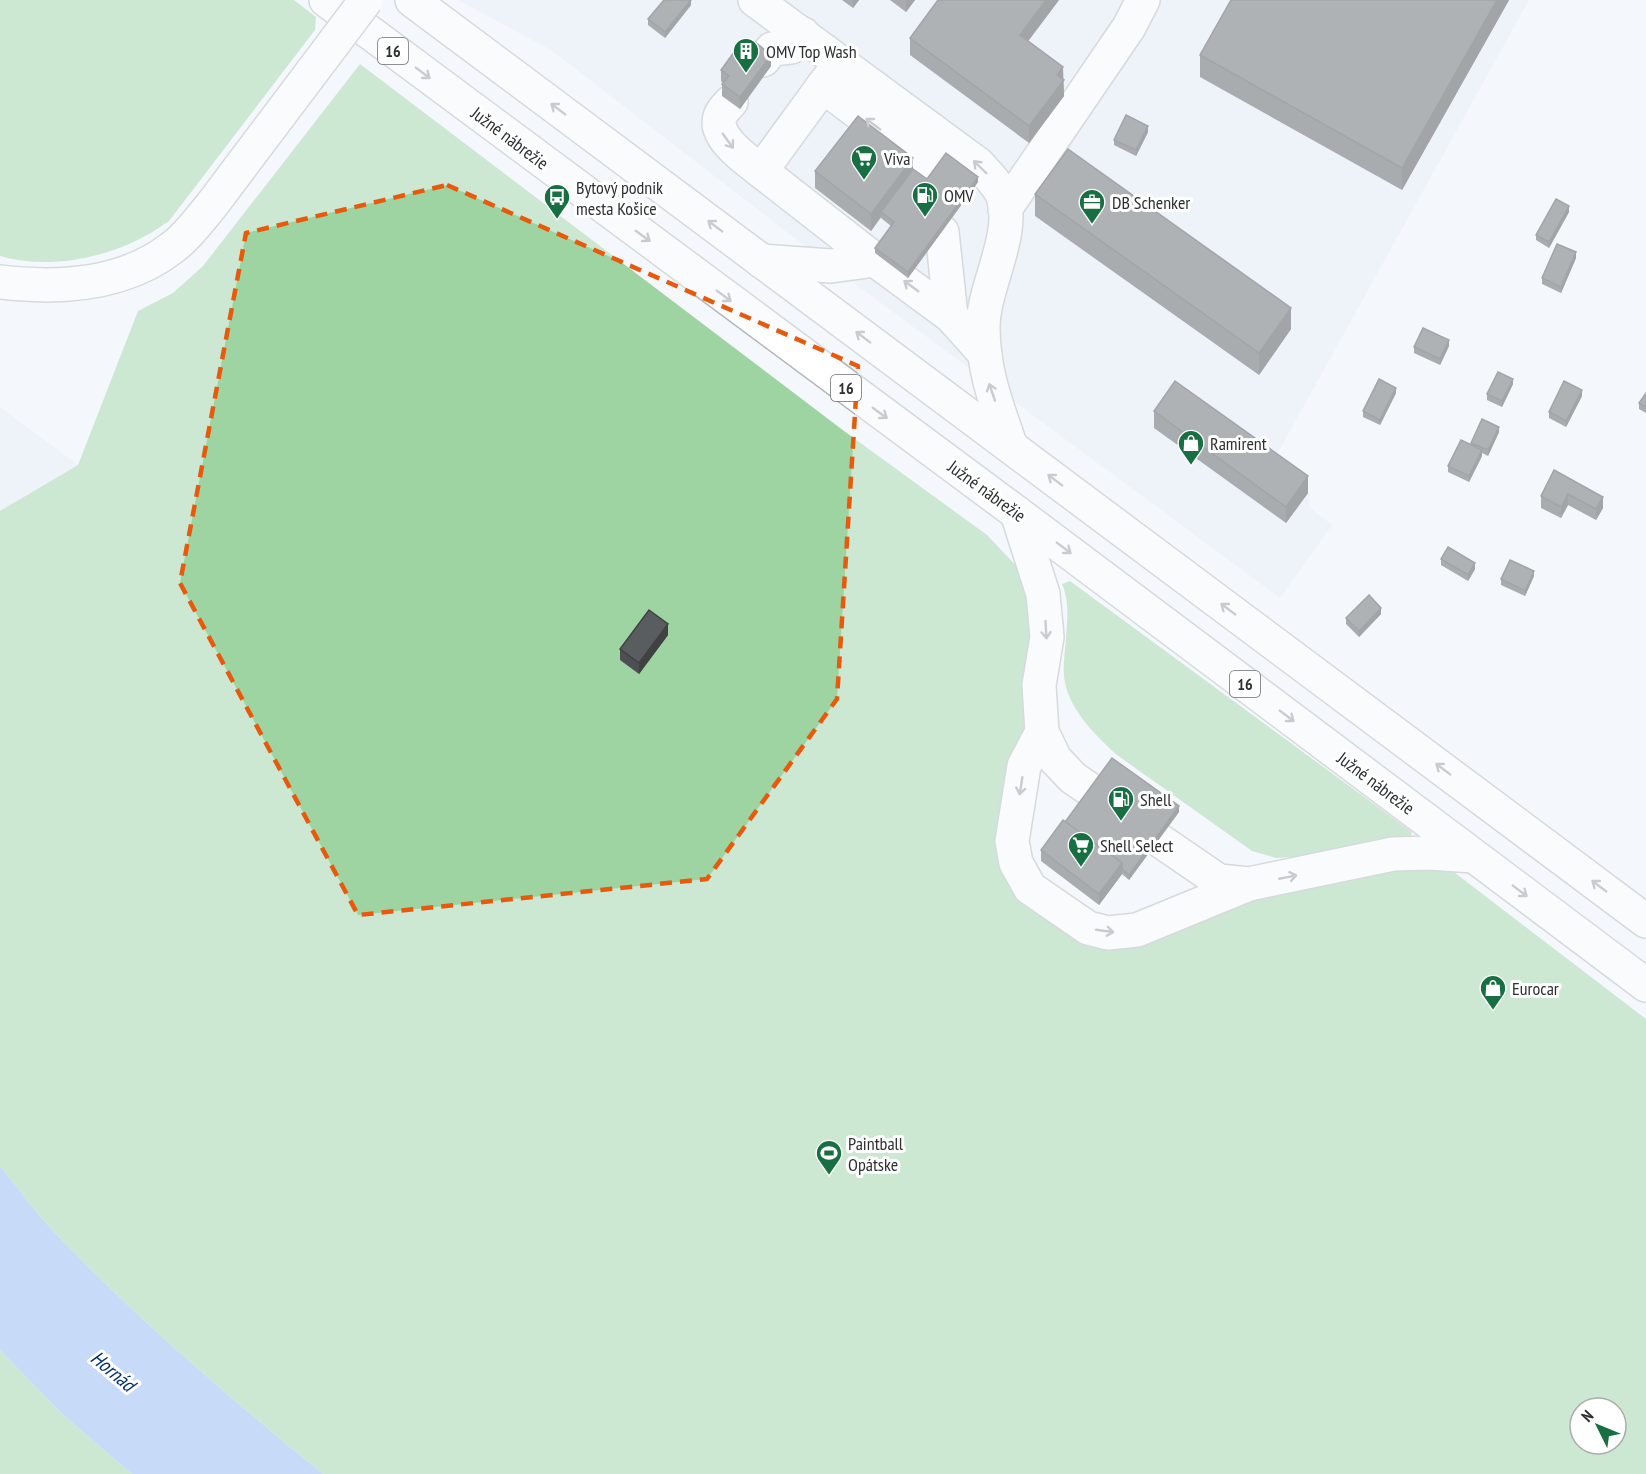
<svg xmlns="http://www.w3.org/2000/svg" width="1646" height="1474" viewBox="0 0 1646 1474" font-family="'PT Sans Narrow',sans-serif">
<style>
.built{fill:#e4edf6}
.green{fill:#9dd4a1;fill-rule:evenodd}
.water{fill:#90b7f2}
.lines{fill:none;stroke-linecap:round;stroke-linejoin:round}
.minor-casing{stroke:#b1b5b8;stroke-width:36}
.highway-casing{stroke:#b1b5b8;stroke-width:36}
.minor{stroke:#fff;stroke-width:33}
.highway{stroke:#fff;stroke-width:33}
.highway-bridge-casing{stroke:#b1b5b8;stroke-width:36;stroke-linecap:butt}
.highway-bridge{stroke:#fff;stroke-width:33}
.wall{fill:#4d5053}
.shaded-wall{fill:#3f4143}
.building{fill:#5a5d60;stroke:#3f4143;stroke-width:1.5}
.oneway{stroke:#969798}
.marked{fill:none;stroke:#e8590c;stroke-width:4.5;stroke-dasharray:12 8;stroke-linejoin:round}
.labels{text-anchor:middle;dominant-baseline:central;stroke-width:6;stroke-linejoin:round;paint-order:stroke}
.shield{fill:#fff;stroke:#6c6d6e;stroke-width:1.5}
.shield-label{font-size:16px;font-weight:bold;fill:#2d2f30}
.poi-label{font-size:18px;fill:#2d2f30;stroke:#fff;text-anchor:start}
.street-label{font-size:18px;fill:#2d2f30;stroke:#fff}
.water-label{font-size:20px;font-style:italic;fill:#023170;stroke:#fff}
</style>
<rect width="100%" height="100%" fill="#f4f7fb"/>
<g class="built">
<polygon points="458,0 1529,0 1271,465 1308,493 1310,508 1332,525 1280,598 831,266 551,50"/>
<polygon points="0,407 78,465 0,511"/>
</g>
<g class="green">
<path d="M0,0H294L316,17L315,30L169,221C123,255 55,272 0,256Z"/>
<path d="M360,64L844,431L987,535L1043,594L1016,863L1088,928L1429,853L1646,1019V1474H323C230,1398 138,1320 55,1233C35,1212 18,1188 0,1166V511L78,465L138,311L173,293L203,266ZM1580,1408H1616V1444H1580Z"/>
<path d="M1070,581L1412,832L1409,842L1360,846L1295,857L1276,858L1252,851L1117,755C1095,735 1067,708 1064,676C1063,664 1065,651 1066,639C1067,619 1070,603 1062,584Z"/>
<polygon points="0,1350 61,1413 132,1474 0,1474"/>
</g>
<path class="water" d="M0,1166C18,1188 35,1212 55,1233C138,1320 230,1398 323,1474H132L61,1413L0,1350Z"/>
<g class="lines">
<g class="minor-casing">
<g id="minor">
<polyline points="763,60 772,49 791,47 803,34"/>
<polyline points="836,69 823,86 930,167 934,174"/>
<polyline points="823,86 761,171 875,260"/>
<path d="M731,102C727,106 721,112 720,117C713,137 748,161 761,171"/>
<polyline points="1005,209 1129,27 1143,0"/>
<polyline points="942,232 951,316"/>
<polyline points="761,261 831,266 875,260 951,316 985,354"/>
<polyline points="1017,513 1043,594 1047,637 1039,685 1042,732 1055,759 1073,778 1092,791"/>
<polyline points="1042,732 1024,766 1012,841 1016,863 1030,888 1088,928 1108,933 1137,930 1249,884"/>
<polyline points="1159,840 1219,881 1249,884 1393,854 1429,853 1473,856"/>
</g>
</g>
<g class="highway-casing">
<g id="highway">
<polyline points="326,0 1017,513 1646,985"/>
<polyline points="412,0 1646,921"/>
<path d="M755,0L978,164C986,173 998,184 1003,196C1016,235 983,287 983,327C983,372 997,406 1011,447"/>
<path d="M0,282C59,289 124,286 173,247C188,236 199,220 211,206L333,44"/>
</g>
</g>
<use href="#minor" class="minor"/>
<use href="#highway" class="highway"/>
<g class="highway-bridge-casing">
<polyline id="highway-bridge" points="333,44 366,0"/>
</g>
<use href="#highway-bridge" class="highway-bridge"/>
</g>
<g class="wall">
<polygon points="842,0 859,0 853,8"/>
<polygon points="890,0 915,0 906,12"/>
<polygon points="1059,0 1028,41 1063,79 1064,96 1029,143 910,55 910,38"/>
<polygon points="1509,0 1402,190 1200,77 1200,55"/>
<polygon points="691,5 665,38 648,25 648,19"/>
<polygon points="747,51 771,66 740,109 722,96 722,84 723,83 721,81 721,70"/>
<polygon points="1148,132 1136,156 1114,145 1114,140"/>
<polygon points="913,169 927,179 978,182 908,278 875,253 875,248 891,226 881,218 881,217 871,231 815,188 815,171"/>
<polygon points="1035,194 1291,329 1259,375 1035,216"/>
<polygon points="1569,212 1549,248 1536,240 1536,235"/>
<polygon points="1576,258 1561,293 1542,284 1542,278"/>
<polygon points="1449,346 1440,365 1414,353 1414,347"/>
<polygon points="1513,384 1502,407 1487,400 1487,394"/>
<polygon points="1396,393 1380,425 1363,417 1363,411"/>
<polygon points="1646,393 1646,413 1639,409 1639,403"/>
<polygon points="1582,396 1566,427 1549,418 1549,412"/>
<polygon points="1154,411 1308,493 1286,523 1154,428"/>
<polygon points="1499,432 1488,456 1482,453 1482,456 1469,482 1448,472 1448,466 1471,445 1471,443"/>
<polygon points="1554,470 1603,508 1596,520 1568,505 1561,518 1541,508 1541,496"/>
<polygon points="1441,559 1475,569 1468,581 1441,565"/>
<polygon points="1534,576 1525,596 1501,585 1501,579"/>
<polygon points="1381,614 1359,637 1346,624 1346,618"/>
<polygon points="668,635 639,674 620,660 620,649"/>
<polygon points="1179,812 1129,880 1122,874 1099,905 1041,861 1041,850"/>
</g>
<g class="shaded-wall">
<polygon points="691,0 691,5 665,38 665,32"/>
<polygon points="853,0 859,0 853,8"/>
<polygon points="906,0 915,0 906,12"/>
<polygon points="1046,0 1059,0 1020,52 1020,35"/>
<polygon points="1497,0 1509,0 1402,190 1402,168"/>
<polygon points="771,55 771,66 740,109 740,97"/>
<polygon points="1063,67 1064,96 1029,143 1029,126 1057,75"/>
<polygon points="1148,126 1148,132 1136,156 1136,150"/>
<polygon points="913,158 913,174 881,212 881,217 871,231 871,214"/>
<polygon points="978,177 978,182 908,278 908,272"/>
<polygon points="1569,206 1569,212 1549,248 1549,242"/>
<polygon points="1576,252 1576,258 1561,293 1561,287"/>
<polygon points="1291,308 1291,329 1259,375 1259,353"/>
<polygon points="1449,340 1449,346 1440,365 1440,359"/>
<polygon points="1513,379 1513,384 1502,407 1502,401"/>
<polygon points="1396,388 1396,393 1380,425 1380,420"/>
<polygon points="1582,390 1582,396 1566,427 1566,421"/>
<polygon points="1499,427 1499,432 1488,456 1488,450"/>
<polygon points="1482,450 1482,456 1469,482 1469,476"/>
<polygon points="1308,476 1308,493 1286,523 1286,507"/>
<polygon points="1568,494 1568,505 1561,518 1561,507"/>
<polygon points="1603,497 1603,508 1596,520 1596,509"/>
<polygon points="1475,563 1475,569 1468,581 1468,575"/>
<polygon points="1534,571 1534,576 1525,596 1525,591"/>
<polygon points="1381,608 1381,614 1359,637 1359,631"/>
<polygon points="668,624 668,635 639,674 639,663"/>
<polygon points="1179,806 1179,812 1129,880 1129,875"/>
<polygon points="1122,863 1122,874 1099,905 1099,894"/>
</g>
<g class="building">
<polygon points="664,0 691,0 665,32 648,19"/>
<polygon points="938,0 1046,0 1020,35 1063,67 1057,75 1064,80 1029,126 910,38"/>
<polygon points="1231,0 1497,0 1402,168 1200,55"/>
<polygon points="755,42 771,55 740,97 722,84 729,76 721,70 739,45 747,51"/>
<polygon points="1126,115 1148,126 1136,150 1114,140"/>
<polygon points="858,116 913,158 871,214 815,171"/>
<polygon points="1068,149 1291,308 1259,353 1035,194"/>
<polygon points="946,153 978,177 908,272 875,248 894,222 881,212 913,169 927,179"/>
<polygon points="1556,199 1569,206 1549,242 1536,235"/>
<polygon points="1557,244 1576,252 1561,287 1542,278"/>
<polygon points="1423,328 1449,340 1440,359 1414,347"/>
<polygon points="1498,372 1513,379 1502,401 1487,394"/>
<polygon points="1379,379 1396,388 1380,420 1363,411"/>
<polygon points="1175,381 1308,476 1286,507 1154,411"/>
<polygon points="1564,381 1582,390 1566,421 1549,412"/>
<polygon points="1646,393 1646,407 1639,403"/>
<polygon points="1482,419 1499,427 1488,450 1471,443"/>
<polygon points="1461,440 1482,450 1469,476 1448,466"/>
<polygon points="1554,470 1603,497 1596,509 1568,494 1561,507 1541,496"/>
<polygon points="1448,547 1475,563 1468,575 1441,559"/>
<polygon points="1510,560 1534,571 1525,591 1501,579"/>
<polygon points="1369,595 1381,608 1359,631 1346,618"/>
<polygon points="649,610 668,624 639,663 620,649"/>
<polygon points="1112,758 1179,806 1129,875 1122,869 1122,863 1065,822"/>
<polygon points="1063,820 1122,863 1099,894 1041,850"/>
</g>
<defs><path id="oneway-shaft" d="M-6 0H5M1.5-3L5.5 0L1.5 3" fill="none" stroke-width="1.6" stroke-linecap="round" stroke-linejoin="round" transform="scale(1.5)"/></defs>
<g class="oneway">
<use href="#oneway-shaft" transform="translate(423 73) rotate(37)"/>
<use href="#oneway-shaft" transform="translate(558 109) rotate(-143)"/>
<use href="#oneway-shaft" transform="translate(873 124) rotate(-143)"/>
<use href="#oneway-shaft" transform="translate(728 141) rotate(54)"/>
<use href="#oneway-shaft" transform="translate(980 167) rotate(-136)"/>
<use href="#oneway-shaft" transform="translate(715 226) rotate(-143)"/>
<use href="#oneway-shaft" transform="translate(643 236) rotate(36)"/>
<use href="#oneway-shaft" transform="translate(911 286) rotate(-144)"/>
<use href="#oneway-shaft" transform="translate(724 296) rotate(37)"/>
<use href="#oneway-shaft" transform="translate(863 337) rotate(-143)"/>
<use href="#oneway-shaft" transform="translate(992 392) rotate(-109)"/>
<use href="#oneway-shaft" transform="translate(880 413) rotate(36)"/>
<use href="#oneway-shaft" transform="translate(1055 480) rotate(-143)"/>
<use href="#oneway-shaft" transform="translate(1064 548) rotate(37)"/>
<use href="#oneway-shaft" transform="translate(1228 609) rotate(-143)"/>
<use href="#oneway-shaft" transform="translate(1046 630) rotate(87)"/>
<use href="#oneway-shaft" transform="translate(1287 716) rotate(37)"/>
<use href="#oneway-shaft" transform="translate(1443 769) rotate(-143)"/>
<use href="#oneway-shaft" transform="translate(1021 786) rotate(99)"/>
<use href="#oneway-shaft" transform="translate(1288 877) rotate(-11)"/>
<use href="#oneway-shaft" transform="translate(1599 886) rotate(-143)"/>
<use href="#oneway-shaft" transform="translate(1520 891) rotate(37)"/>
<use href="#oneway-shaft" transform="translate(1105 931) rotate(8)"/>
</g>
<path d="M0 0H1646V1474H0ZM447,185L858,366L837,699L707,879L358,915L180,583L246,233Z" fill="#f4f7fb" fill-opacity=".55" fill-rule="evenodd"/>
<path class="marked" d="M447,185L858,366L837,699L707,879L358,915L180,583L246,233Z"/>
<defs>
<g id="building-pin" transform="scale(1.35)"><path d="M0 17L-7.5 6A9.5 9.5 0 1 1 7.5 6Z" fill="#176f42" stroke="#fff"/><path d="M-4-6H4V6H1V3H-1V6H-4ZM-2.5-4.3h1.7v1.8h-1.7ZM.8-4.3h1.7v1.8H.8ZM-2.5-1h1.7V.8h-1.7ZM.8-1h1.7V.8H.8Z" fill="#fff"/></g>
<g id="supermarket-pin" transform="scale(1.35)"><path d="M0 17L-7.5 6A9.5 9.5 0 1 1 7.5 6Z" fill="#176f42" stroke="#fff"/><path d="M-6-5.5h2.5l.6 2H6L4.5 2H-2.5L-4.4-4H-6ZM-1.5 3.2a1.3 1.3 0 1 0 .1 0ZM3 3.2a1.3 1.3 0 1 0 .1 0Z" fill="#fff"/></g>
<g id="fuel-pin" transform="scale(1.35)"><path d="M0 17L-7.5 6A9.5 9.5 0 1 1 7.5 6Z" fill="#176f42" stroke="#fff"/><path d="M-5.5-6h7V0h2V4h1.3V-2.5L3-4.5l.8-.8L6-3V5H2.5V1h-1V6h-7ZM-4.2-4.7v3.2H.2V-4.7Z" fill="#fff"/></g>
<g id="bus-pin" transform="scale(1.35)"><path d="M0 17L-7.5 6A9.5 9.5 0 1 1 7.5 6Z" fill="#176f42" stroke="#fff"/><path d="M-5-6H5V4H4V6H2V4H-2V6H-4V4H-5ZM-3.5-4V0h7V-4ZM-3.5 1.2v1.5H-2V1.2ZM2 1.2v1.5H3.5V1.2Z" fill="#fff"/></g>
<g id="office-pin" transform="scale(1.35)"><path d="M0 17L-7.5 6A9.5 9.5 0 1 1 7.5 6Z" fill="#176f42" stroke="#fff"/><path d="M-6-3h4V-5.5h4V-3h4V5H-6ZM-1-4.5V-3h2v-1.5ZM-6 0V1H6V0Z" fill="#fff"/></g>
<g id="shop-pin" transform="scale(1.35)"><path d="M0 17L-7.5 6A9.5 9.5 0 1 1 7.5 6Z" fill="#176f42" stroke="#fff"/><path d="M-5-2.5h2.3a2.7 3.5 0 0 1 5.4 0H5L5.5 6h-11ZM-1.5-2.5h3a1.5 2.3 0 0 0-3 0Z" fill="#fff"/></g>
<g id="stadium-pin" transform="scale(1.35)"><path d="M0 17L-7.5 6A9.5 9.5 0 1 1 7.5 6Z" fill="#176f42" stroke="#fff"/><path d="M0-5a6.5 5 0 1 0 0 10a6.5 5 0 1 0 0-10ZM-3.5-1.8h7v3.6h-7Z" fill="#fff"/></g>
</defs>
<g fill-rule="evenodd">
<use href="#building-pin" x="746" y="51"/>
<use href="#supermarket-pin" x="864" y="158"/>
<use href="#fuel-pin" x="925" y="195"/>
<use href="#bus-pin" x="557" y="197"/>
<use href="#office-pin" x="1092" y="202"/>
<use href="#shop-pin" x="1191" y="443"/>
<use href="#fuel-pin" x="1121" y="799"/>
<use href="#supermarket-pin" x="1081" y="845"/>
<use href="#shop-pin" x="1493" y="988"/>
<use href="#stadium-pin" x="829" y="1153"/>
</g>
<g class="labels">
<g class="shield">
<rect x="378" y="38" width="30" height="26" rx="4.5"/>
<rect x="831" y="375" width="30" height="26" rx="4.5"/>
<rect x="1230" y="671" width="30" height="26" rx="4.5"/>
</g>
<g class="shield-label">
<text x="393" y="51">16</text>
<text x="846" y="388">16</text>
<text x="1245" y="684">16</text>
</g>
<g class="poi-label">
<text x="766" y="51">OMV Top Wash</text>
<text x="884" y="158">Viva</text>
<text x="576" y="187">Bytový podnik<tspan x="576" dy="21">mesta Košice</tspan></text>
<text x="944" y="195">OMV</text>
<text x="1112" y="202">DB Schenker</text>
<text x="1210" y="443">Ramirent</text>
<text x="1140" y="799">Shell</text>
<text x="1100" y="845">Shell Select</text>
<text x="1512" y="988">Eurocar</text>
<text x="848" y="1143">Paintball<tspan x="848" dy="21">Opátske</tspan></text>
</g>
<g class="street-label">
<text transform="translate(510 138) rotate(37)">Južné nábrežie</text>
<text transform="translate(987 491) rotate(36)">Južné nábrežie</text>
<text transform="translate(1376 783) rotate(37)">Južné nábrežie</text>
</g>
<g class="water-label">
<text transform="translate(113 1371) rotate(40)">Hornád</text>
</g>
</g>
<g transform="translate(1598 1426) rotate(313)"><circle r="28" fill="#ffffff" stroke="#abacac" stroke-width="1.5"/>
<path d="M0-4.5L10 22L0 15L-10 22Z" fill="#176f42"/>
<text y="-9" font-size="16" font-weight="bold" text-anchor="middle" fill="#2d2f30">N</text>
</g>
</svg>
